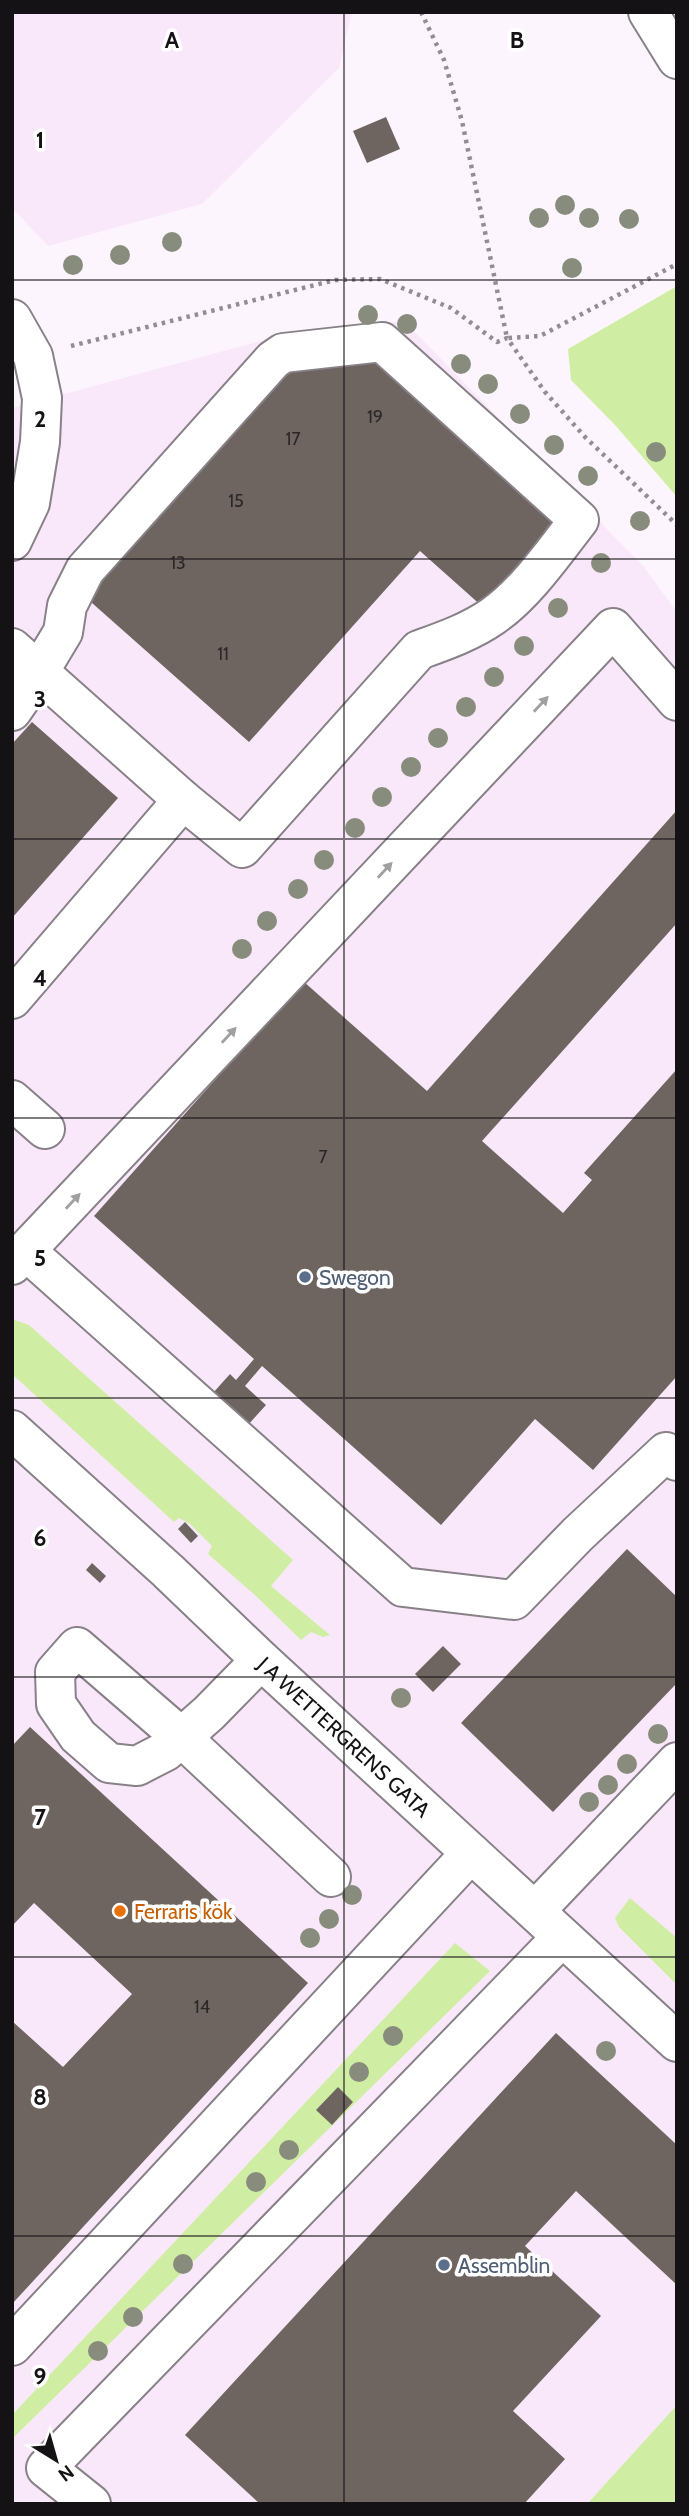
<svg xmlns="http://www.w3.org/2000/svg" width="689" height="2516" viewBox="0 0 689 2516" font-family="Cabin,sans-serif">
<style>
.industrial{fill:#f9e8fa}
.green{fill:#d0eea3}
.building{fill:#6e6561}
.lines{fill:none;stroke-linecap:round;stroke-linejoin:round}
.minor-casing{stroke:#888188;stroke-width:42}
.major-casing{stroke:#888188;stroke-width:42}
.path{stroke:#928d92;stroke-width:4.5;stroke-dasharray:3.5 5;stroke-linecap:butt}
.minor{stroke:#fff;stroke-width:38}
.major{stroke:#fff;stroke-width:38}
.tree{fill:#888c7c}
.oneway{fill:#a1a0a1}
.grid{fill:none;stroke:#151215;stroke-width:2;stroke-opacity:0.55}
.service-dot{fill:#5c6f8a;stroke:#fff;stroke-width:2.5}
.food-dot{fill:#e8710a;stroke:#fff;stroke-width:2.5}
.labels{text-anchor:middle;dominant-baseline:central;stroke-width:7;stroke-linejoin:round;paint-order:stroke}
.number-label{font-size:18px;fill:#2b2728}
.service-label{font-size:21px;fill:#4e5e75;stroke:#fff;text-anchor:start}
.street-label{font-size:21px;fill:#151215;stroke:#fff}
.food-label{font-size:21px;fill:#c56008;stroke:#fff;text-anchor:start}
.grid-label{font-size:23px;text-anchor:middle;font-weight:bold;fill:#151215;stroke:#fff;stroke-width:7;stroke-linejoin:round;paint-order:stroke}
</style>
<rect width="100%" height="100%" fill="#fdf5fd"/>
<g class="industrial">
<polygon points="12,12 352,12 339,68 202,204 48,246 12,208"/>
<polygon points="404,321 643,566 677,612 677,2405 587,2504 12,2504 12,408 294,332"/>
</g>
<g class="green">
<polygon points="677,286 677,497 616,426 571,380 568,349"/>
<polygon points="12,1319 29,1325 293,1560 271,1586 330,1635 323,1637 311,1632 301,1640 256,1596 208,1554 212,1546 190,1524 179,1518 174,1522 12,1374"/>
<polygon points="630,1898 677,1938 677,1985 619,1927 615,1918"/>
<polygon points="455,1943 490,1971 12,2439 12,2415"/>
<polygon points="677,2405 677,2504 587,2504"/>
</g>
<g class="building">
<polygon points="386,117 400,149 367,163 353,131"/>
<polygon points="379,351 565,516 484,608 420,551 249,742 83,595 294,354"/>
<polygon points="32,722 118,798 12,918 12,744"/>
<polygon points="677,810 677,923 482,1141 563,1213 592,1180 584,1173 677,1069 677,1376 593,1470 535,1419 441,1525 262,1366 245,1386 266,1405 248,1425 213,1393 230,1374 236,1380 254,1359 94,1216 303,981 427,1091"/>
<polygon points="185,1522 198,1536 191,1543 178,1529"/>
<polygon points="627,1549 677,1597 677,1683 553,1812 461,1723"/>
<polygon points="92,1563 106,1576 100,1583 86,1570"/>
<polygon points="443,1646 461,1664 433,1692 415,1674"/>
<polygon points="30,1727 308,1983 12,2304 12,2021 63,2067 132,1994 34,1903 12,1926 12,1746"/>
<polygon points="556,2033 677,2145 677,2285 576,2191 525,2246 601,2316 513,2411 565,2459 524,2504 260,2504 185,2435"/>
<polygon points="338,2087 353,2102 332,2125 316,2110"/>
</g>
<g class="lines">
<g class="minor-casing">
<g id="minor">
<polyline points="12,319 33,356 42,398 40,442 30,503 12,541"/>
<path d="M382,342L579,520C554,552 526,593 493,616C470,632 444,641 419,650L242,848L183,800L39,672L63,632L67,606L85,570L273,360L283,353Z"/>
<polyline points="12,648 39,672 12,711"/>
<polyline points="12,999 183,800"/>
<polyline points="12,1100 45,1129"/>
<polyline points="26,1251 403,1587 514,1600 578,1534 666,1452 677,1461"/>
<polyline points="12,1265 613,628 677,701"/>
<path id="s1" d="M12,1430L168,1571L261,1660L677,2042"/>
<polyline points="261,1660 209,1713 166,1751 137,1766 109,1763 78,1736 56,1704 55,1672 77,1647 181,1737 331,1877"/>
<polyline points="535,1911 677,1762"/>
<polyline points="12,2346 471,1853"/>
<polyline points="91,2504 46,2468 562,1937"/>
</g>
</g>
<g class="major-casing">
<polyline id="major" points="648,12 677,59"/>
</g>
<g class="path">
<polyline points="421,12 444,60 462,121 507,338 540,336 677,264"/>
<polyline points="71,346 335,280 380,279 451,308 497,342 507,338 545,392 585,437 677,525"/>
</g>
<use href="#minor" class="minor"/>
<use href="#major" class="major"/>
</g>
<g class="tree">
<circle cx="565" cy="205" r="10"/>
<circle cx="539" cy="218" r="10"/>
<circle cx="589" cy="218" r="10"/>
<circle cx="629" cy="219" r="10"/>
<circle cx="172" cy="242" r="10"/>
<circle cx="120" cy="255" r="10"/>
<circle cx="73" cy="265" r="10"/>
<circle cx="572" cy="268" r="10"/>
<circle cx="368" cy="315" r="10"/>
<circle cx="407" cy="324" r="10"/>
<circle cx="461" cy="364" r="10"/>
<circle cx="488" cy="384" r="10"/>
<circle cx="520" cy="414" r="10"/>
<circle cx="554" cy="445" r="10"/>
<circle cx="656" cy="452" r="10"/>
<circle cx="588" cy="476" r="10"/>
<circle cx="640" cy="521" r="10"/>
<circle cx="601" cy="563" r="10"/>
<circle cx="558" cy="608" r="10"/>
<circle cx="524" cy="646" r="10"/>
<circle cx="494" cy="677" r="10"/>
<circle cx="466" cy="707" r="10"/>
<circle cx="438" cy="738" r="10"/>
<circle cx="411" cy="767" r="10"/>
<circle cx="382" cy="797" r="10"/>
<circle cx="355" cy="828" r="10"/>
<circle cx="324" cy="860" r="10"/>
<circle cx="298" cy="889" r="10"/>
<circle cx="267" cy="921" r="10"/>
<circle cx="242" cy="949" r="10"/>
<circle cx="401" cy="1698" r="10"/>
<circle cx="658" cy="1734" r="10"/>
<circle cx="627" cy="1764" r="10"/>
<circle cx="608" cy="1785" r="10"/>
<circle cx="589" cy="1802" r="10"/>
<circle cx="352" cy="1895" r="10"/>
<circle cx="329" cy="1919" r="10"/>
<circle cx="310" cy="1938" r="10"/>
<circle cx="393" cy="2036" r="10"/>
<circle cx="606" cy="2051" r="10"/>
<circle cx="359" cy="2072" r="10"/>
<circle cx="289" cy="2150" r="10"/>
<circle cx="256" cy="2182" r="10"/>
<circle cx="183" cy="2264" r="10"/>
<circle cx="133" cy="2317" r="10"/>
<circle cx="98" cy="2351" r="10"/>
</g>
<defs><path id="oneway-solid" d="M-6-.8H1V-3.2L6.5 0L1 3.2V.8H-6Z" transform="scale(1.75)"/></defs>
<g class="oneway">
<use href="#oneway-solid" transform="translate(541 704) rotate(-47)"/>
<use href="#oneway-solid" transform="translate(385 870) rotate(-47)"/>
<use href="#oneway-solid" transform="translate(229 1035) rotate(-47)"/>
<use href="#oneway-solid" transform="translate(73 1201) rotate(-47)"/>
</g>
<path class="grid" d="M344,12V2504M12,280H677M12,559H677M12,839H677M12,1118H677M12,1398H677M12,1677H677M12,1957H677M12,2236H677"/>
<g class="service-dot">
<circle cx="305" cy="1277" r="7"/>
<circle cx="444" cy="2265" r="7"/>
</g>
<circle class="food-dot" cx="120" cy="1911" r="7"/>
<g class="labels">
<g class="number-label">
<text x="375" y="417">19</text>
<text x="293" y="439">17</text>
<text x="236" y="501">15</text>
<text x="178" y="563">13</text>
<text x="223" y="654">11</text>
<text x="323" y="1157">7</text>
<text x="202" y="2007">14</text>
</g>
<g class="service-label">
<text x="319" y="1277">Swegon</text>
<text x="458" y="2265">Assemblin</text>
</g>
<g class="street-label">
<text stroke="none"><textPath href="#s1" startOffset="452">J A WETTERGRENS GATA</textPath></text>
</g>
<g class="food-label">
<text x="134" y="1911">Ferraris kök</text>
</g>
</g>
<g class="grid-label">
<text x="172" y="48">A</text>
<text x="517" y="48">B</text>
<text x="40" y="148">1</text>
<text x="40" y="427">2</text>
<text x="40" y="707">3</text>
<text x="40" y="986">4</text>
<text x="40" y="1266">5</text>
<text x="40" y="1546">6</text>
<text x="40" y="1825">7</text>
<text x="40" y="2105">8</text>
<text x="40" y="2384">9</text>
</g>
<rect width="689" height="2516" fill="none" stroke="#151215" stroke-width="28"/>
<g transform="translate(56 2460) rotate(143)" stroke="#ffffff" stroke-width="5" paint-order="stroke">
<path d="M0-5L12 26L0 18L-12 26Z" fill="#151215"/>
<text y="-10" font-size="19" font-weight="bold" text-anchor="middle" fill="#151215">N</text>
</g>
</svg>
